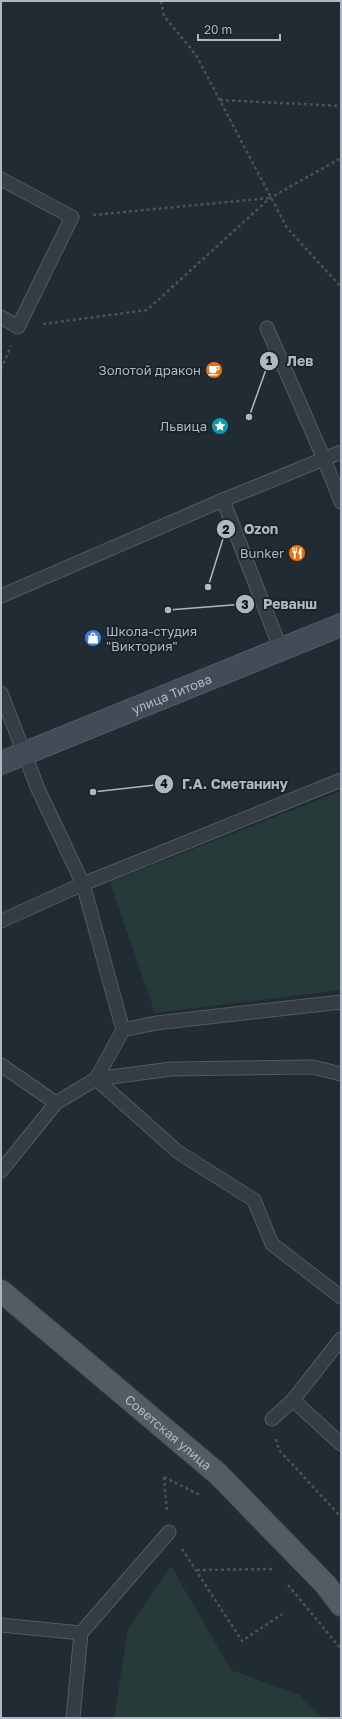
<svg xmlns="http://www.w3.org/2000/svg" width="342" height="1719" viewBox="0 0 342 1719" font-family="'Golos Text',sans-serif">
<style>
.green{fill:#263b39}
.lines{fill:none;stroke-linecap:round;stroke-linejoin:round}
.service-casing{stroke:#515a63;stroke-width:15}
.secondary-casing{stroke:#515a63;stroke-width:24}
.primary-casing{stroke:#3d464f;stroke-width:24}
.path{stroke:#445657;stroke-width:2.5;stroke-dasharray:3 3;stroke-linecap:butt}
.service{stroke:#343d45;stroke-width:13}
.secondary{stroke:#424c58;stroke-width:22}
.primary{stroke:#525c65;stroke-width:22}
.labels{text-anchor:middle;dominant-baseline:central;stroke-width:3.5;stroke-linejoin:round;paint-order:stroke}
.poi-label{font-size:13px;fill:#aeb7c2;stroke:#19222a;text-anchor:end}
.street-label{font-size:13px;fill:#aeb7c2;stroke:#19222a}
.leader{fill:none;stroke:#aeb7c2;stroke-width:1.5}
.callout-dot{fill:#aeb7c2;stroke:#19222a;stroke-width:1.5}
.mark-label{font-size:12px;text-anchor:middle;font-weight:bold;fill:#111}
.callout-label{font-size:14px;text-anchor:middle;font-weight:bold;fill:#aeb7c2;stroke:#19222a;stroke-width:3.5;stroke-linejoin:round;paint-order:stroke}
</style>
<rect width="100%" height="100%" fill="#212b34"/>
<g class="green">
<polygon points="341,791 341,990 155,1013 110,882"/>
<polygon points="171,1566 231,1670 299,1695 323,1718 114,1718 128,1629"/>
</g>
<g class="lines">
<g class="service-casing">
<g id="service">
<polyline points="1,179 72,217 18,327 1,317"/>
<polyline points="267,328 324,459 341,452"/>
<polyline points="1,596 223,500"/>
<polyline points="281,650 223,500 324,459 341,502"/>
<polyline points="1,693 38,789 83,884 123,1030"/>
<polyline points="1,921 83,884 341,780"/>
<polyline points="1,1065 56,1103 96,1079 123,1030 156,1023 341,1002"/>
<polyline points="96,1079 178,1152 254,1200 272,1244 341,1297"/>
<polyline points="96,1079 171,1069 313,1067 341,1074"/>
<polyline points="1,1171 56,1103"/>
<polyline points="293,1400 341,1339"/>
<polyline points="272,1419 293,1400 341,1444"/>
<polyline points="1,1625 81,1633"/>
<polyline points="73,1718 81,1633 169,1532"/>
</g>
</g>
<g class="secondary-casing">
<g id="secondary">
<path id="s1" d="M1,763L341,625"/>
</g>
</g>
<g class="primary-casing">
<g id="primary">
<path id="s2" d="M1,1291L218,1474L326,1585L341,1605"/>
</g>
</g>
<g class="path">
<polyline points="161,1 164,16 196,55 287,228 341,287"/>
<polyline points="220,100 341,106"/>
<polyline points="93,215 269,198"/>
<polyline points="43,324 147,310 270,198 341,158"/>
<polyline points="1,369 11,346"/>
<polyline points="276,1439 279,1450 341,1517"/>
<polyline points="164,1477 202,1496"/>
<polyline points="164,1477 167,1512"/>
<polyline points="182,1549 242,1641 282,1614"/>
<polyline points="197,1570 274,1569"/>
<polyline points="288,1585 341,1649"/>
</g>
<use href="#service" class="service"/>
<use href="#secondary" class="secondary"/>
<use href="#primary" class="primary"/>
</g>
<defs>
<g id="cafe-disc" transform="scale(0.9)"><circle r="9.5" fill="#e8710a" stroke="#19222a"/><path d="M-5.5-4.5H6V0H3Q3 3.5 0 3.5H-2.5Q-5.5 3.5-5.5 0ZM3-3.2v2h1.7v-2ZM-6 4.5H4V6H-6Z" fill="#fff"/></g>
<g id="sight-disc" transform="scale(0.9)"><circle r="9.5" fill="#0f9aa8" stroke="#19222a"/><path d="M0-6L1.8-2.2L6-1.7L2.9 1.2L3.7 5.4L0 3.3L-3.7 5.4L-2.9 1.2L-6-1.7L-1.8-2.2Z" fill="#fff"/></g>
<g id="restaurant-disc" transform="scale(0.9)"><circle r="9.5" fill="#e8710a" stroke="#19222a"/><path d="M-5-6h1v4h1v-4h1v4h1v-4h1v5L-1.5 .5V6h-2V.5L-5-1ZM5-6V6H3V1.5H1.5Q1.5-4 5-6Z" fill="#fff"/></g>
<g id="shop-disc" transform="scale(0.9)"><circle r="9.5" fill="#3f7fe0" stroke="#19222a"/><path d="M-5-2.5h2.3a2.7 3.5 0 0 1 5.4 0H5L5.5 6h-11ZM-1.5-2.5h3a1.5 2.3 0 0 0-3 0Z" fill="#fff"/></g>
</defs>
<g fill-rule="evenodd">
<use href="#cafe-disc" x="214" y="370"/>
<use href="#sight-disc" x="220" y="426"/>
<use href="#restaurant-disc" x="297" y="553"/>
<use href="#shop-disc" x="93" y="638"/>
</g>
<g class="labels">
<g class="poi-label">
<text x="201" y="370">Золотой дракон</text>
<text x="207" y="426">Львица</text>
<text x="284" y="553">Bunker</text>
<text x="106" y="631" text-anchor="start">Школа-студия<tspan x="106" dy="15">"Виктория"</tspan></text>
</g>
<g class="street-label">
<text stroke="none"><textPath href="#s1" startOffset="184">улица Титова</textPath></text>
<text stroke="none"><textPath href="#s2" startOffset="219">Советская улица</textPath></text>
</g>
</g>
<path class="leader" d="M249 417L269 361M208 587L226 529M168 610L245 604M93 792L164 784"/>
<g class="callout-dot">
<circle cx="249" cy="417" r="4"/>
<circle cx="208" cy="587" r="4"/>
<circle cx="168" cy="610" r="4"/>
<circle cx="93" cy="792" r="4"/>
<circle cx="269" cy="361" r="10"/>
<circle cx="226" cy="529" r="10"/>
<circle cx="245" cy="604" r="10"/>
<circle cx="164" cy="784" r="10"/>
</g>
<g class="mark-label">
<text x="269" y="365">1</text>
<text x="226" y="534">2</text>
<text x="245" y="609">3</text>
<text x="164" y="788">4</text>
</g>
<g class="callout-label">
<text x="300" y="366">Лев</text>
<text x="261" y="534">Ozon</text>
<text x="290" y="609">Реванш</text>
<text x="235" y="789">Г.А. Сметанину</text>
</g>
<rect width="342" height="1719" fill="none" stroke="#aeb7c2" stroke-width="4"/>
<path d="M198 34v6h82v-6" fill="none" stroke="#aeb7c2" stroke-width="2"/>
<text x="204" y="34" font-size="12" fill="#aeb7c2" stroke="#19222a" stroke-width="3" paint-order="stroke">20 m</text>
</svg>
